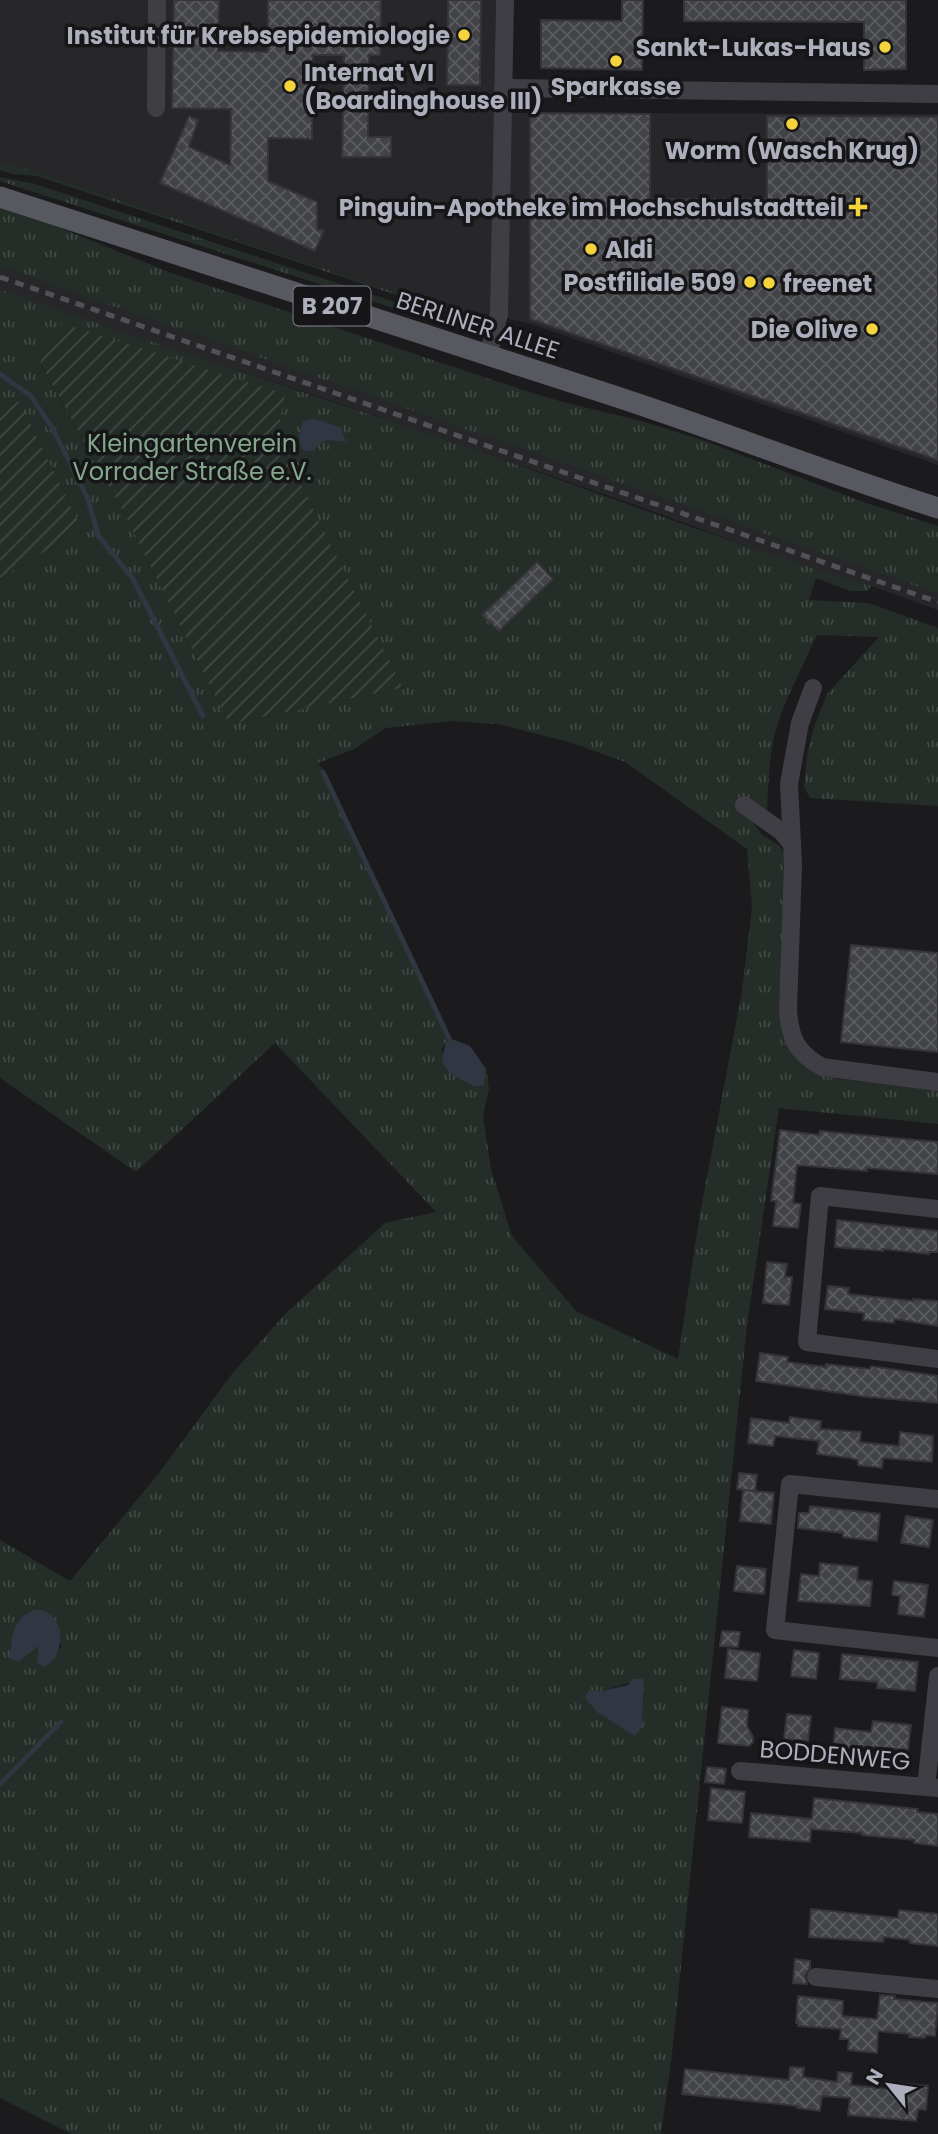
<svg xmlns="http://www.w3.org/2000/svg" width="938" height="2134" viewBox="0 0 938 2134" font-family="Poppins,sans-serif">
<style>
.built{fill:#27272a}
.grass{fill:url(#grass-tufts);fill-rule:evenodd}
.garden{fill:url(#garden-furrows)}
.water{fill:#303742}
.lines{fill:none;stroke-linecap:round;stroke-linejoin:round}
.stream{stroke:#303742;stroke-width:5}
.building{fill:url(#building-cross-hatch);stroke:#353539;stroke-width:2}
.street{stroke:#3e3e44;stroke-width:18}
.primary{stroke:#585861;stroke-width:21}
.rail{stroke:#515159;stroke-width:5;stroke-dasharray:9 7;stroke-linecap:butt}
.poi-dot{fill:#f4d33c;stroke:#161618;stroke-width:2.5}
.labels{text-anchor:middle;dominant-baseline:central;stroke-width:7;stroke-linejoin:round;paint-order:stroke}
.shield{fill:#161618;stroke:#80818b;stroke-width:2}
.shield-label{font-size:23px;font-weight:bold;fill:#adafbc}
.poi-label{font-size:24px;font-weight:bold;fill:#adafbc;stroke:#161618;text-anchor:end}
.street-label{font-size:24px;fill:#adafbc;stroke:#161618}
.park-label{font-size:24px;fill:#84a78c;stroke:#161618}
</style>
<defs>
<pattern id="grass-tufts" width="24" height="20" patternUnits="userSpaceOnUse" patternTransform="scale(1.75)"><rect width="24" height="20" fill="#242d27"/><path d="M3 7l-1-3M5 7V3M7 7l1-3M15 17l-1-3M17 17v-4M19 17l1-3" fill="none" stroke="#414944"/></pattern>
<pattern id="garden-furrows" width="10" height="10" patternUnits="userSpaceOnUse" patternTransform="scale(1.75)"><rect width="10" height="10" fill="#242d27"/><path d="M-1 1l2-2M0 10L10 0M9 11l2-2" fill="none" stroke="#414944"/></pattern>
<pattern id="building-cross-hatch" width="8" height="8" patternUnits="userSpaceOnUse" patternTransform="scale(1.75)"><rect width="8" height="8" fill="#424347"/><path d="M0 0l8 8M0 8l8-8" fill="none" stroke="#5b5c60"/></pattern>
</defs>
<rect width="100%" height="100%" fill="#1b1b1d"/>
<g class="built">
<polygon points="0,0 496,0 494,113 938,114 938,465 528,323 469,311 448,310 0,160"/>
<polygon points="0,267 938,594 938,610 871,586 785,560 624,501 341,404 115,330 0,289"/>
</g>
<g class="grass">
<polygon points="0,160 448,310 469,311 466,315 457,315 37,176 12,174 0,170"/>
<polygon points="0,177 35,184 456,322 468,323 469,326 455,328 9,184 0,181"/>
<polygon points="0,207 51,224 171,273 523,390 563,402 645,422 705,441 866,503 938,526 938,594 0,267"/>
<path d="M0,289C159,346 321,397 481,452C611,497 739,547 871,586L868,591H850L816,578L809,600L869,603L938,628V806L810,798L804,787L807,755L814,727L827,694L879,637L817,635C802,669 781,705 773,741C769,765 768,788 767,812L747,813L761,834L780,846L787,861L781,1027C794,1076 824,1078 868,1082C891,1085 915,1087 938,1089V1124L779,1108L747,1325L672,2054L661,2134H71L0,2098V1540L70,1581L159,1473L231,1375L285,1314L385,1223L436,1212L275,1043L136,1172L0,1078V578L82,529L18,401L0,409ZM40,364L277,437L403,688L229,724L126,517ZM452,721L498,724L572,743L625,762L747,849L752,907L742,991L699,1219L678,1359L576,1311L512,1236L491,1169L483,1116L489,1089L486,1069L484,1085L475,1087L467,1083L441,1051L449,1038L324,771L318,763L354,749L386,728ZM36,1609L62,1645L49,1664L37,1663L38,1645L17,1662L9,1659C13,1639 15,1617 36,1609ZM644,1678L642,1727L589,1690L602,1691Z"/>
</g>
<g class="garden">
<polygon points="62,323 285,394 277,437 403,688 229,724 126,517 40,363"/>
<polygon points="19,401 82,529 0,578 0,409"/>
</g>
<g class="water">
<path d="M315,419L340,427L346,442L327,440L318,444L314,451H304C297,440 299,433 303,421Z"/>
<path d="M449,1038L470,1046L486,1069L484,1085L475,1087C452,1074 432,1069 449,1038Z"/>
<path d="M36,1609C66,1612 68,1652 45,1667L37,1663L38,1646L18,1662L9,1659C13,1637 11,1618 36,1609Z"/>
<polygon points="644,1678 642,1727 635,1736 597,1712 585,1698 589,1690 602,1691 628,1685 632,1679"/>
</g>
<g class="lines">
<g class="stream">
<polyline points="0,374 31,396 54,431 88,499 98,535 133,579 203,716"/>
<polyline points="323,772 449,1038"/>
<polyline points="0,1784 61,1722"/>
</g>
</g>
<g class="building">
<polygon points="174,0 219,0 218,51 268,52 268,0 381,0 380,55 369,55 368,137 391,137 391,157 342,157 344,55 313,55 312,139 268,138 268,181 317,202 317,230 324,230 315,251 160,183 189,116 198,120 189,147 230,165 231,109 172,108"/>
<polygon points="448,0 481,0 480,85 447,85"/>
<polygon points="622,0 643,0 642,70 541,68 541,20 622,21"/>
<polygon points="684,0 906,0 906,69 864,70 864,22 684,21"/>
<polygon points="530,113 650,114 650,199 767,199 767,116 938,117 938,460 530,319"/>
<polygon points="537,562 553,579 499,631 482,615"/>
<polygon points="851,945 938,953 938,1052 841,1042"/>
<polygon points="780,1130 819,1135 820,1131 938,1142 938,1174 867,1168 867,1171 797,1165 793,1203 801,1204 798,1228 773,1226 776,1201 771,1201"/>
<polygon points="837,1220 938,1231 938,1252 929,1252 929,1254 883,1249 883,1251 835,1247"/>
<polygon points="767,1262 787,1264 785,1277 792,1277 789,1305 763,1303"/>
<polygon points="828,1286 849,1288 848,1294 913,1301 913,1299 938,1301 938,1326 894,1319 894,1323 863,1320 864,1313 825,1309"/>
<polygon points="760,1353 788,1357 787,1362 826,1367 826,1364 870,1369 871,1366 938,1376 938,1403 868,1397 756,1381"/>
<polygon points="790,1417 821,1421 820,1429 861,1432 860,1442 899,1446 900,1432 933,1436 932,1462 883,1458 882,1468 858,1465 858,1460 850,1458 817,1454 819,1441 775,1436 773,1446 748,1443 751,1418 789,1423"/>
<polygon points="739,1473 757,1475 755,1491 744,1490 774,1493 771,1524 740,1521 743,1490 737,1489"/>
<polygon points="810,1506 880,1514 877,1541 843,1537 843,1533 798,1528 799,1513 809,1513"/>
<polygon points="906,1516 933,1520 929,1547 901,1543"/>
<polygon points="820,1563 858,1567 857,1580 872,1581 870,1606 798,1601 801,1574 819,1576"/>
<polygon points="737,1566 766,1569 764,1594 734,1591"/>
<polygon points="894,1581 928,1585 924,1617 898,1614 900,1596 892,1595"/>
<polygon points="722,1631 740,1632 738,1647 720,1646"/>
<polygon points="728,1649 760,1653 757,1681 725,1678"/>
<polygon points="794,1650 819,1653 816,1679 791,1676"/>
<polygon points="842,1654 918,1662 915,1691 877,1688 878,1682 840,1679"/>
<polygon points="722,1707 748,1710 747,1726 753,1737 753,1742 749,1746 718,1743"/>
<polygon points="787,1714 811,1716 808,1741 784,1739"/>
<polygon points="873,1721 911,1725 908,1750 862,1746 861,1757 833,1754 835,1728 871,1732"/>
<polygon points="707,1767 726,1769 724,1784 705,1782"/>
<polygon points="711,1788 745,1792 742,1823 708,1820"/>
<polygon points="814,1798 918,1809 917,1812 938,1814 938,1846 914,1843 915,1840 862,1835 862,1833 811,1829 810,1842 749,1837 751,1813 812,1819"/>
<polygon points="811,1909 898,1918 899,1910 938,1914 938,1946 910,1943 910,1940 884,1937 883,1942 809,1937"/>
<polygon points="795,1959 810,1961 810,1968 805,1975 807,1984 793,1983"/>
<polygon points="880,1995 895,1996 894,1999 938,2003 935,2036 926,2035 925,2038 909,2037 910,2034 878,2031 877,2053 848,2050 849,2039 840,2039 841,2029 798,2026 798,2023 796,2023 798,1996 843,2001 842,2016 877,2019"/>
<polygon points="790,2067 804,2068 803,2077 837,2082 838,2072 852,2073 851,2085 887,2089 887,2082 928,2086 926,2110 918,2109 916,2121 848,2115 850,2098 822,2096 820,2111 797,2108 798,2106 682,2094 685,2069 789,2080"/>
</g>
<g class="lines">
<g class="street">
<polyline points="503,88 938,94"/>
<polyline points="156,108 157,0"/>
<polyline points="488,356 499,314 505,0"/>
<path d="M744,805L782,832L792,844L793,866L788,1010C790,1039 797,1053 822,1067L938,1082"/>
<polyline points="792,844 789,784 800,723 813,688"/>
<polyline points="938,1209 820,1196 807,1342 938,1359"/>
<polyline points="938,1499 790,1484 775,1630 938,1648"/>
<polyline points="740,1771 938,1788"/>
<polyline points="926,1787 938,1676"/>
<polyline points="816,1977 938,1989"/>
</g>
<path class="primary" d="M0,197C202,264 405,329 608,394C719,430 827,473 938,508"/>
<polyline class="rail" points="0,277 938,602"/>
</g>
<g class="poi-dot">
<circle cx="464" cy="35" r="7"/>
<circle cx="885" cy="47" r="7"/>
<circle cx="616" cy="61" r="7"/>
<circle cx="290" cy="86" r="7"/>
<circle cx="792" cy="124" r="7"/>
<path d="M854.5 196.5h7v7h7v7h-7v7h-7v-7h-7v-7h7z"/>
<circle cx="591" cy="249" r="7"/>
<circle cx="750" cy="282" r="7"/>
<circle cx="769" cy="283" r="7"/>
<circle cx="872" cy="329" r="7"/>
</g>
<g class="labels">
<rect class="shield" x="293.5" y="286.5" width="77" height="39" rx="5"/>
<g class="shield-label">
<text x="332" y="306">B 207</text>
</g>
<g class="poi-label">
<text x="450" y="35">Institut für Krebsepidemiologie</text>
<text x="871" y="47">Sankt-Lukas-Haus</text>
<text x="304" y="72" text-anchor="start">Internat VI<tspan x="304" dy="28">(Boardinghouse III)</tspan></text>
<text x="616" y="86" text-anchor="middle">Sparkasse</text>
<text x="792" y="150" text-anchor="middle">Worm (Wasch Krug)</text>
<text x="844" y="207">Pinguin-Apotheke im Hochschulstadtteil</text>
<text x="605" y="249" text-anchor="start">Aldi</text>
<text x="736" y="282">Postfiliale 509</text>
<text x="783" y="283" text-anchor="start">freenet</text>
<text x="858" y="329">Die Olive</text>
</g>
<g class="street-label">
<text transform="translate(478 325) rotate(18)">BERLINER ALLEE</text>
<text transform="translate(835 1755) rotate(5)">BODDENWEG</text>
</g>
<g class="park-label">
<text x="192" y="443">Kleingartenverein<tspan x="192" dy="28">Vorrader Straße e.V.</tspan></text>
</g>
</g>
<g transform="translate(889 2085) rotate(300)" stroke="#161618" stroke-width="5" paint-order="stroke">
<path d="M0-5L12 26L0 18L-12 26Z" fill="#adafbc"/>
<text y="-10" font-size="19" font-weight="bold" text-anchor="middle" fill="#adafbc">N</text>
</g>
</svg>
